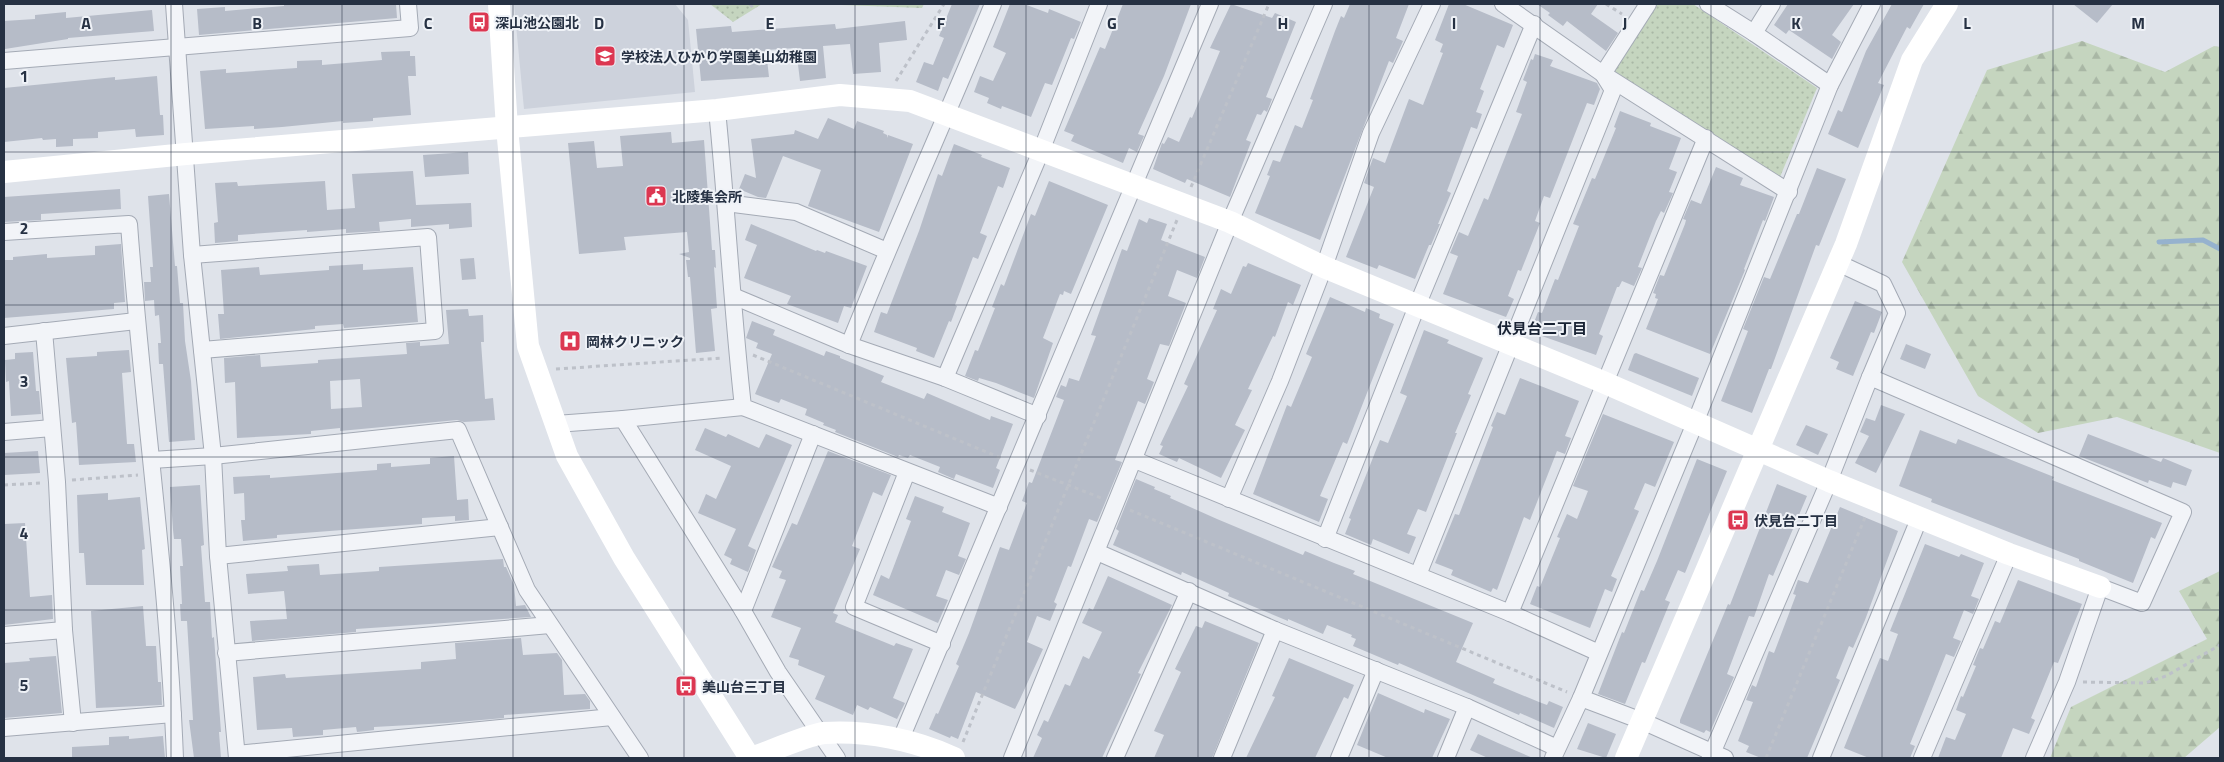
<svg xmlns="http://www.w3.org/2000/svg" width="2224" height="762" viewBox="0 0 2224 762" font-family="'Titillium Web','Noto Sans JP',sans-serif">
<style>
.built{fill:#cdd2dc}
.forest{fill:url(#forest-firs)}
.park{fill:url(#park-dots)}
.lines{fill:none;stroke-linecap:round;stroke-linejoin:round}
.stream{stroke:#96b2ce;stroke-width:5}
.building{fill:#b6bcc8;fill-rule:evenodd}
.street-casing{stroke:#a4aab5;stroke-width:18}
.path{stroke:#bdc1c9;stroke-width:3;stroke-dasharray:4 4;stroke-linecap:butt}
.street{stroke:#f2f4f8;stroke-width:16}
.secondary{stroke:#fff;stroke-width:22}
.grid{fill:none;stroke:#263143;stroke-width:1;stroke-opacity:0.55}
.labels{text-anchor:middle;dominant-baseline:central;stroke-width:4;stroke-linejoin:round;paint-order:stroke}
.poi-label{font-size:14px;font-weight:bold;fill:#263143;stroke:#eff2f7;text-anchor:start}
.neighbourhood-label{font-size:15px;font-weight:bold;fill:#182233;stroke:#eff2f7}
.grid-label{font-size:16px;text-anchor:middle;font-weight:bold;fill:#263143;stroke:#eff2f7;stroke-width:4;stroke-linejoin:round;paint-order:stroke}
</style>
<defs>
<pattern id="forest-firs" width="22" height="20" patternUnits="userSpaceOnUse" patternTransform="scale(1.25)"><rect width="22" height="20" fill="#c5d5bf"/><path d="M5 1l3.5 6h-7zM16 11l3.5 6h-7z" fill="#a9b7a5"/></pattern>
<pattern id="park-dots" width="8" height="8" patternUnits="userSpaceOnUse" patternTransform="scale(1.25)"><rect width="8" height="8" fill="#c5d5bf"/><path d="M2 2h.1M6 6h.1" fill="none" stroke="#a9b7a5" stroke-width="1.8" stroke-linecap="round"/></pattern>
</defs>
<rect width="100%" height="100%" fill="#dfe3ea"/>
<polygon class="built" points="514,4 675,4 688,20 695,92 524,109"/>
<g class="forest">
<polygon points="2082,41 2165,72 2214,46 2220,47 2220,453 2117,417 2038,433 1978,396 1902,262 1987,70"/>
<polygon points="2220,571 2220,727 2184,758 2050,758 2071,707 2207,639 2179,591"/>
</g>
<g class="park">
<polygon points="710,4 762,4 733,22"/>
<polygon points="814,4 924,4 922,8"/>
<polygon points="1654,4 1693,4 1817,88 1780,177 1611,70"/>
</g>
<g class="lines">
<polyline class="stream" points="2159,242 2203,240 2220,249"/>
</g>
<g class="building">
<polygon points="284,4 396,4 397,18 199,35 197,9 225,7 225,11 284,6"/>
<polygon points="952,4 980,4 948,79 943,77 938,91 916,82 924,62 933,65 944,38 939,36"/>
<polygon points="1010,4 1024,4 1048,13 1049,9 1081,22 1074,39 1071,38 1052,85 1045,83 1031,117 1002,106 1001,109 987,103 989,98 974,92 980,76 993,81 1006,53 993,47"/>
<polygon points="1123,4 1191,4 1164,76 1138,134 1144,136 1137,152 1129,148 1123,163 1071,141 1074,135 1064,131 1100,47 1105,49"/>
<polygon points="1231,4 1272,18 1275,13 1296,22 1266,97 1272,99 1267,112 1264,110 1261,115 1257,114 1246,140 1251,142 1230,197 1187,179 1185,183 1153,169 1162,143 1164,144 1168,137 1179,142 1190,117 1192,118 1220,51 1210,48"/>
<polygon points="1350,4 1409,4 1396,38 1403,41 1393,63 1389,61 1320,240 1255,213 1270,176 1267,175 1273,160 1280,162 1295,125 1302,128 1313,100 1310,99 1335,31 1341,16 1344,18"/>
<polygon points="1449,4 1463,4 1513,25 1504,48 1497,45 1480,89 1484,91 1476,112 1482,114 1477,129 1471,127 1447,191 1451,193 1438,224 1440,224 1431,245 1429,245 1415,279 1379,265 1377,269 1346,257 1374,187 1364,183 1373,158 1385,163 1409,99 1423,105 1443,53 1440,52 1443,44 1435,40"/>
<polygon points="1537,4 1598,4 1591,14 1618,33 1606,51 1567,21 1563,26 1548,15 1550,13"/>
<polygon points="1788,4 1854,4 1832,35 1841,42 1832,59 1789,30 1786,34 1774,25"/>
<polygon points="1892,4 1924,4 1910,29 1907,27 1878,83 1884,85 1858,148 1828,134 1838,110 1842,112 1866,51"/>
<polygon points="2073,4 2113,4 2097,23"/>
<polygon points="152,10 154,31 68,38 68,39 5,49 4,42 4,21 35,19 35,15 66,12 66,18"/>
<polygon points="905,21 907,40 879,43 881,72 853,74 850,44 823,46 826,78 800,81 796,48 766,50 769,77 701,81 696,29 731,26 732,32 835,24 836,29"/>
<polygon points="410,51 410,56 415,56 416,76 408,76 411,115 373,118 373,121 343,123 343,121 282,127 254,129 254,126 205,129 200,71 226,69 226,73 297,68 297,61 322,60 322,65 382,60 381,52"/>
<polygon points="1535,54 1553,60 1550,66 1597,83 1600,89 1594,105 1587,103 1550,198 1544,196 1535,221 1540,223 1521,271 1518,270 1508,296 1514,299 1506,317 1443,294 1458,256 1450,253 1459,232 1468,236 1484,198 1488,200 1522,114 1516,112 1527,82 1523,80 1531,59 1533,60"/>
<polygon points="157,76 160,115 163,115 164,135 136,137 135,129 98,132 98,138 73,139 73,146 56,147 56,139 43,140 42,138 4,142 4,88 115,77 115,80"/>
<polygon points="1620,111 1651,123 1650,126 1681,138 1669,169 1677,172 1669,192 1673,193 1664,213 1661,211 1656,221 1638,267 1642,268 1634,286 1622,281 1619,287 1617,287 1599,334 1603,336 1596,355 1539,335 1542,329 1533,325 1538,312 1542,313 1555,279 1558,280 1579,226 1573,224 1592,178 1595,179 1616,128 1614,127"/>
<polygon points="828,118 854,129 857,121 884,131 883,133 887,135 887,138 888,135 913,144 879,232 808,206 821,170 783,156 766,198 758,197 739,189 745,174 756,178 751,139 794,134 795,130 818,139"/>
<polygon points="671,132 672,143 704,140 712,250 715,250 716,268 714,267 717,308 711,309 715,351 696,353 690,277 688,277 686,260 690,260 690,258 679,254 689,252 687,232 624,237 626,250 579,254 568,143 594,141 597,168 623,166 620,136"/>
<polygon points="954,144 982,155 981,157 1010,168 1003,188 998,186 980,233 987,236 978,259 973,257 955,305 957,306 951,322 949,321 934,358 916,351 917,348 874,332 881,312 887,314 919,231 938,174 942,176"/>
<polygon points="468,152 469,174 425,177 423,155"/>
<polygon points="1716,167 1743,178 1740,185 1774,197 1765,221 1763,220 1744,269 1745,270 1710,354 1646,329 1658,299 1655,298 1656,294 1653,293 1660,275 1664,276 1685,224 1686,220 1683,219 1691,200 1701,204"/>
<polygon points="1817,168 1846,179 1819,246 1816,245 1771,369 1769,369 1752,413 1721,401 1748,331 1743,329 1764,277 1770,279 1797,214 1799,214"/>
<polygon points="413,171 416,205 471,203 472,227 449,229 449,224 411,227 411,219 379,222 380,231 346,233 346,229 307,232 307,230 238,235 238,241 215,243 214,223 218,222 215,183 237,182 238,186 325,181 327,210 355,208 352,174"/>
<polygon points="1049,181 1108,205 1071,294 1064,291 1063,295 1060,294 1043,338 1053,343 1034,398 996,383 979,378 978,381 965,376 975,350 978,351 995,308 992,307 1001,284 1004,286 1031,214 1035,216"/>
<polygon points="120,189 121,209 41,214 41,220 4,222 4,197"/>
<polygon points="169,194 175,266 177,266 180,303 183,303 185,341 191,381 195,440 169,442 163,364 159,364 158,343 161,343 159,315 155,316 154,300 145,301 144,282 151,282 150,267 153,267 148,196"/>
<polygon points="1149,218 1167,224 1161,240 1205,257 1197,278 1177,270 1168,296 1186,303 1169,346 1160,344 1147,379 1154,382 1145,404 1138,401 1115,460 1122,462 1097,522 1089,519 1071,567 1068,566 1054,602 1057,604 1050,621 1037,616 1027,642 1043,649 1020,699 1015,709 976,692 958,739 951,736 950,738 929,729 936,713 938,714 959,666 956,664 969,633 1000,547 1009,550 1027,503 1022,501 1029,482 1032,483 1064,400 1056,397 1061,385 1066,387 1069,378 1079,381 1096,336 1091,335 1122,249 1127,251 1139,219 1147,223"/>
<polygon points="751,224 816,251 817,250 825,253 826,251 867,266 851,308 844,306 838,323 787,304 791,296 744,278 757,245 745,240"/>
<polygon points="121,244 125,302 114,303 114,309 4,318 4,260 13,260 13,257 47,254 47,258 95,255 95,246"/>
<polygon points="474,258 476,279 462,280 460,259"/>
<polygon points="1248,263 1301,285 1293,305 1288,302 1275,337 1273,336 1248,389 1252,390 1235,425 1245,430 1221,478 1179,458 1177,462 1159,454 1163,446 1160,445 1188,386 1184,384 1217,310 1213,309 1221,289 1231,294 1243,266 1246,267"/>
<polygon points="363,264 363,270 413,267 418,322 344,328 343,324 315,326 315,329 220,339 218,314 224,314 221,270 259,267 260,275 329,270 329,266"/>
<polygon points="1330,297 1365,312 1366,308 1380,314 1379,318 1394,324 1347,444 1343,442 1320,496 1328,499 1319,522 1253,494 1287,405 1291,407 1312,357 1306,354"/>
<polygon points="1855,301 1882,312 1874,333 1871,332 1853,376 1836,369 1839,362 1830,358"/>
<path d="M468,309L469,316L483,315L484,342H481L485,399L493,398L495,420L464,422L457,420L340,431V428L311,431V434L237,438L235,382L225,383L224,358L260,355L261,367L318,363V360L407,354L406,343L420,342V346L449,344L446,310ZM360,379L362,407L331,409L330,381Z"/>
<polygon points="752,321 775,330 773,335 824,356 826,351 840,356 840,358 884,376 881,382 924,399 927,393 990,420 991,416 1013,424 996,468 1000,470 993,488 956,474 954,479 938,472 940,467 910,455 908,458 899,455 898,457 835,432 836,430 823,425 824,423 805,415 807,409 781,399 779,403 755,394 772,354 756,348 758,343 746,338"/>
<polygon points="1424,330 1449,340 1447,343 1483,358 1468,394 1471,395 1455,433 1457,433 1426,512 1418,509 1407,534 1416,537 1409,554 1373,539 1371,545 1345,534 1351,519 1349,518 1380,440 1388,443 1407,396 1400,393"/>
<polygon points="1906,344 1931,354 1925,369 1900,359"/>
<polygon points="129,350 131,372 122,373 127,444 134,444 136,462 79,465 76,422 72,423 66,358 97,356 97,352"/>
<polygon points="33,352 36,391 39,391 41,414 11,416 9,381 6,382 5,360 15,359 15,353"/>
<polygon points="1636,353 1699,378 1692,396 1628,370 1634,354"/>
<polygon points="1520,378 1579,401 1565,436 1571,438 1565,454 1557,451 1530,520 1524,517 1497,590 1493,588 1491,592 1451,575 1453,570 1435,563 1455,514 1459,515 1493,427 1491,426 1497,412 1505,415"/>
<polygon points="1881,405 1905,414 1876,473 1855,463 1869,436 1860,432 1866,418 1875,421"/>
<polygon points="1603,414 1674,442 1655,487 1645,483 1634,509 1639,511 1611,576 1617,579 1612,592 1605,589 1590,628 1530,604 1537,586 1540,587 1560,538 1557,537 1567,514 1577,519 1588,491 1573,486"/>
<polygon points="1806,425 1828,434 1818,455 1796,445"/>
<polygon points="705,428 726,437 728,434 759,448 766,434 792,445 748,546 756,550 748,572 730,564 732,559 724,555 736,529 698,513 706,494 716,499 731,466 695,450"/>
<polygon points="1920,430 1956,444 1958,439 2054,477 2052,480 2162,523 2155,539 2151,537 2133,583 2079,561 2079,559 1931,502 1932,499 1899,486"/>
<polygon points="2088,434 2161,462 2163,458 2192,470 2186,486 2173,482 2171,488 2149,480 2148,483 2079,456"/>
<polygon points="38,451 40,473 4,475 4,453"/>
<polygon points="828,451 891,475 882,496 873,492 852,546 860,549 833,613 838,615 835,622 894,646 896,643 913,649 893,698 905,703 897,719 870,707 868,710 857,705 853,715 815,699 825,676 798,665 799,660 789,657 801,628 771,617 786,580 779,578 782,571 772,567 792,523 797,525"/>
<polygon points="454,456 457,500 468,499 469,520 455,521 455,516 422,518 422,524 277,535 277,538 243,541 241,520 245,520 244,493 234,494 233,477 270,475 270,478 377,470 377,464 391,463 391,467 430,464 430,458"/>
<polygon points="1697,459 1727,471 1685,573 1678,570 1665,600 1670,602 1645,663 1642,662 1625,704 1598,694 1622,632 1624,633 1641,590 1644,591 1657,561"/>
<polygon points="1136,479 1155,487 1154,489 1171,496 1170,498 1217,519 1303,555 1305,551 1334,563 1355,571 1353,574 1473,623 1456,662 1495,679 1493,683 1539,702 1547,705 1549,701 1563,707 1554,728 1520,713 1519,715 1399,663 1398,665 1353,646 1356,639 1351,637 1352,635 1327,625 1323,634 1288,619 1288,621 1228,596 1229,593 1182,572 1181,575 1113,545 1119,531 1116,529"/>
<polygon points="1777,484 1807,496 1773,576 1769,574 1754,617 1749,616 1727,674 1734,677 1710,732 1706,730 1704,733 1680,723 1680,720 1728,604 1730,605"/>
<polygon points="200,485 204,545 201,546 205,602 210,602 212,638 214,637 221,732 219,732 221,758 194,758 189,720 193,720 187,621 181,621 180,604 182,604 180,566 183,566 181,539 174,539 173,530 170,487"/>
<polygon points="108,493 108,500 140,497 145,549 142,550 144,585 86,585 84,553 79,553 77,495"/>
<polygon points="915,496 944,507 942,512 970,523 958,556 966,559 959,575 946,570 936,596 948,600 938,623 873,595 881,575 889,579 911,521 906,519"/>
<polygon points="1840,507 1898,531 1865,620 1853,648 1849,646 1836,678 1840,680 1807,758 1761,758 1746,752 1749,746 1738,741 1753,702 1746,700 1752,685 1756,687 1769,651 1774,653 1796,595 1793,594 1798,580 1808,583"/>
<polygon points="25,523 30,597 52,595 53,619 4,625 4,524"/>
<polygon points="1925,544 1959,557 1961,554 1984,563 1971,596 1979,599 1973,614 1964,610 1953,638 1961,641 1954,657 1946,654 1910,744 1915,746 1910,758 1869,758 1844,748 1880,658 1888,661 1898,634 1890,631"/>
<polygon points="503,559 504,567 506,567 514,585 516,606 525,605 531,617 356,629 356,632 252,641 250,621 287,619 284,591 248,594 246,574 288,571 287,566 319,564 320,575 379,571 379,567"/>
<polygon points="1108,576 1172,605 1138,673 1141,674 1102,758 1033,758 1042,738 1037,735 1044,720 1048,722 1065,684 1070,686 1083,656 1089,659 1102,632 1082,623 1089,608 1093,610"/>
<polygon points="2018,580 2082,604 2058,663 2054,662 2031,718 2035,720 2029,734 2013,728 2001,758 1938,758 1946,737 1955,740 1966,714 1956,710 1961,696 1963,697 1976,666 1973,665 1980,648 1983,649 1995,621 2000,623"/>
<polygon points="143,606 146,646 156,646 158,682 161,682 162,705 96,708 91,611"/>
<polygon points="1205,621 1259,643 1212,758 1154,758 1164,735 1154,731 1181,672 1175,669 1196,626 1202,628"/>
<polygon points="521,638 523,655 557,653 562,660 564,695 585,694 590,701 590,709 504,715 504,718 447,723 374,727 374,730 366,731 357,732 356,727 323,730 323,735 293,737 292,728 257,730 253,677 285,674 286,678 421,669 421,662 456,659 455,643"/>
<polygon points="56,656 62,713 4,718 4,663 30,661 29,658"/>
<polygon points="1289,658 1354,685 1348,699 1344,697 1315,758 1246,758 1275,697 1272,696"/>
<polygon points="1378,693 1424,713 1425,709 1450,719 1432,758 1388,758 1357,745"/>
<polygon points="1588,723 1616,734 1606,758 1577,749"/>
<polygon points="1478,734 1498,743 1533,758 1488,758 1470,750"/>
<polygon points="129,736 129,739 163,736 165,758 72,758 72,747 109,745 109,737"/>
</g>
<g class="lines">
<g class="street-casing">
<g id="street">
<polyline points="174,4 192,255 213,456 218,556 237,758"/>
<polyline points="1503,4 1603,74 1789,192"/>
<polyline points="1708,4 1754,33 1830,85"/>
<polyline points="1754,33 1772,4"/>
<polyline points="4,61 410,28 408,4"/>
<path d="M717,110C727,209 732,309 743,407L999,507"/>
<polyline points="726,203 796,212 887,251"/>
<path d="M4,232L129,224C142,402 168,579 175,758"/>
<polyline points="192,255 428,237 435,331 202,350"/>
<polyline points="1838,263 1883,284 1897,313 1870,377"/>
<polyline points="733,296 849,345 945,378 1038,416"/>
<polyline points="44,331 57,482 64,630 73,723"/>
<polyline points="4,336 136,321"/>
<path d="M849,345C895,230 946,118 993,4"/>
<polyline points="945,378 1041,151 1099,4"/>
<polyline points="623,419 743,407"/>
<polyline points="556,424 623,419 743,611 778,672 837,758"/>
<polyline points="4,432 52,428"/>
<polyline points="152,460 213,456 458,430 527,590 640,758"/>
<polyline points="1135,460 1510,613 1599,653"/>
<polyline points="907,472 854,607 942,644"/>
<polyline points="1229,499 1280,381 1324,267 1371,133 1432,4"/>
<polyline points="1325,539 1417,306 1534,24"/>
<polyline points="1097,552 1275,630 1467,707 1557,748"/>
<polyline points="218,556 500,527"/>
<polyline points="1418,575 1613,90 1603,74 1648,4"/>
<polyline points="743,611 813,434"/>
<polyline points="1510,613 1706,138"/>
<polyline points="4,635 64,630"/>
<polyline points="226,653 550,625"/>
<polyline points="1581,698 1642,721 1725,758"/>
<polyline points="4,728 173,714"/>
<polyline points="900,741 1210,4"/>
<polyline points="237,754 612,717"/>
<polyline points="1012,758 1230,222 1324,4"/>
<polyline points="1115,758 1189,591"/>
<polyline points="1222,758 1275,630"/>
<polyline points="1339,758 1376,670"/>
<polyline points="1446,758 1467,707"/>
<polyline points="1553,758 1581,698 1695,423 1830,85 1872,4"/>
<polyline points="1710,758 1829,481 1870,377 2183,512 2142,603 2100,587 2067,682 2034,758"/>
<polyline points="1821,758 1919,519"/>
<polyline points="1922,758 2009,554"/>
</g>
</g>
<g class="path">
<polyline points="750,4 754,9"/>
<polyline points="1606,4 1622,14"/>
<polyline points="896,81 944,4"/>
<polyline points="1191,187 1269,4"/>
<polyline points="753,355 1001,458"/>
<polyline points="556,369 722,358"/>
<polyline points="1030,470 1101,498"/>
<polyline points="72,480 138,475"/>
<polyline points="4,485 41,483"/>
<polyline points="1130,510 1567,692"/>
<polyline points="2083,682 2145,683 2166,676 2220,645"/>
<polyline points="963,742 1177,220"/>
<polyline points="1766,758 1866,515"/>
</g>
<use href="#street" class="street"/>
<g class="secondary">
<polyline points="499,4 507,128 528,346 567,456 624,558 750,758"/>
<polyline points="4,172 186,154 717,110 840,95 910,101 1230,222 1324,267 1603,382 1829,481 2009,554 2100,587"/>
<path d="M751,758C769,752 807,735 824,733C867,730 915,740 954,758"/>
<polyline points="1626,758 1846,244 1912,60 1947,4"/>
</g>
</g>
<path class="grid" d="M171,4V758M342,4V758M513,4V758M684,4V758M855,4V758M1026,4V758M1198,4V758M1369,4V758M1540,4V758M1711,4V758M1882,4V758M2053,4V758M4,152H2220M4,305H2220M4,457H2220M4,610H2220"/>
<defs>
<g id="bus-square" transform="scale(1.125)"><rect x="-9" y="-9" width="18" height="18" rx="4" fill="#dc3751" stroke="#eff2f7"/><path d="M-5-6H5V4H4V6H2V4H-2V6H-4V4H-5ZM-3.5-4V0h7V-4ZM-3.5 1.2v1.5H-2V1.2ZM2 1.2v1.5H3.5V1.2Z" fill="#fff"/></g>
<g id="school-square" transform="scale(1.125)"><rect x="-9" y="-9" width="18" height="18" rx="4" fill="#dc3751" stroke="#eff2f7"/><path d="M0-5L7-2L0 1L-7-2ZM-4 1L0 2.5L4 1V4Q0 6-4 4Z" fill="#fff"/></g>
<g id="civic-square" transform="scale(1.125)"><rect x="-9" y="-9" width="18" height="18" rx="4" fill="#dc3751" stroke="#eff2f7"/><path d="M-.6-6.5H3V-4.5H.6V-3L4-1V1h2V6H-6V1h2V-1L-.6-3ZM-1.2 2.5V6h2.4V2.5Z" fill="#fff"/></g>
<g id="hospital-square" transform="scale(1.125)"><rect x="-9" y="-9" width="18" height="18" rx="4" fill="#dc3751" stroke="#eff2f7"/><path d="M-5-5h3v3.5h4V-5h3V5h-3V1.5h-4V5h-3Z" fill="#fff"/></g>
</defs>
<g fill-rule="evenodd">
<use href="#bus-square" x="479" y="22"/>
<use href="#school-square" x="605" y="56"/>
<use href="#civic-square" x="656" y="196"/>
<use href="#hospital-square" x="570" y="341"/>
<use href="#bus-square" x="1738" y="520"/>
<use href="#bus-square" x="686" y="686"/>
</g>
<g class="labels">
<g class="poi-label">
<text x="495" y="22">深山池公園北</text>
<text x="621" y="56">学校法人ひかり学園美山幼稚園</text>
<text x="672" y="196">北陵集会所</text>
<text x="586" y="341">岡林クリニック</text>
<text x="1754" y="520">伏見台二丁目</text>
<text x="702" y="686">美山台三丁目</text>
</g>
<g class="neighbourhood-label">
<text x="1542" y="328">伏見台二丁目</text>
</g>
</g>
<g class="grid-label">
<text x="86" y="29">A</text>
<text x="257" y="29">B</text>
<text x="428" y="29">C</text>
<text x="599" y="29">D</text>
<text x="770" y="29">E</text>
<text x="941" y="29">F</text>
<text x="1112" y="29">G</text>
<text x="1283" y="29">H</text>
<text x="1454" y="29">I</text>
<text x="1625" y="29">J</text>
<text x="1796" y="29">K</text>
<text x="1967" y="29">L</text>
<text x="2138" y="29">M</text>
<text x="24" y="82">1</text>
<text x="24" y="234">2</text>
<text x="24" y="387">3</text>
<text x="24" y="539">4</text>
<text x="24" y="691">5</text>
</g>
<rect width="2224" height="762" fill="none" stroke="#263143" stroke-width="10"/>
</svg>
